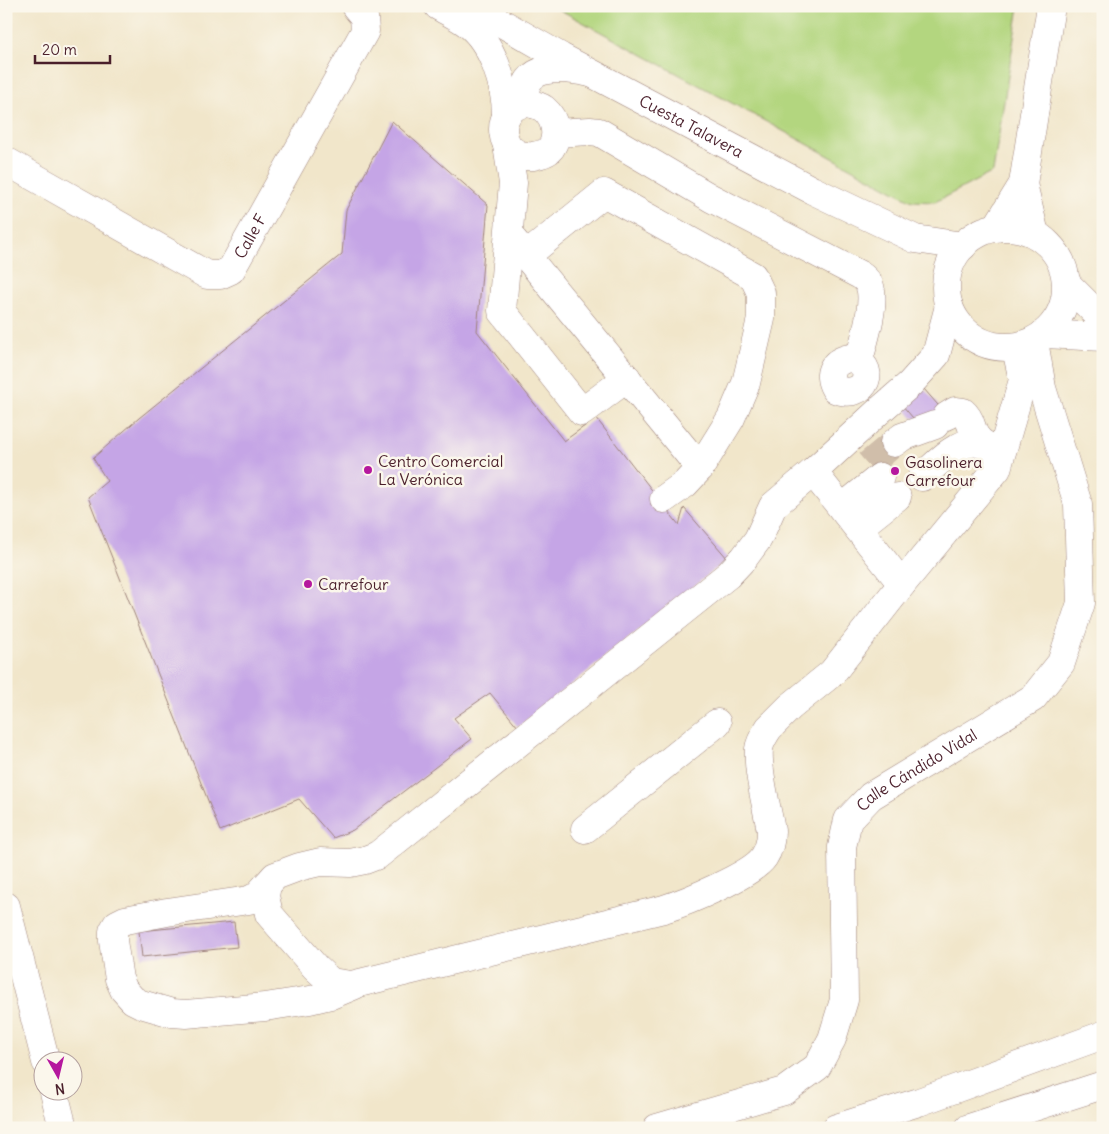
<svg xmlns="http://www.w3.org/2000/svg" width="1109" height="1134" viewBox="0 0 1109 1134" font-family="Delius,sans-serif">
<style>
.green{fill:#b3d67f;stroke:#7e7a55}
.building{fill:#c5a5e6}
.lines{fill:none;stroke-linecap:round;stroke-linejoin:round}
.minor-tunnel{stroke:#d0beaa;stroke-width:28;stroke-dasharray:28 14;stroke-linecap:butt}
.minor-casing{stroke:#9e827a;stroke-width:29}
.major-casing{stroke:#9e827a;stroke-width:29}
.minor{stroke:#fff;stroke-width:28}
.major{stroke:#fff;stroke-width:28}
.poi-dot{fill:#b5179e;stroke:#fbf7ec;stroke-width:2}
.labels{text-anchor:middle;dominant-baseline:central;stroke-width:5;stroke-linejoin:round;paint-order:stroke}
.street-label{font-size:16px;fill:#4a1f2b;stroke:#fbf7ec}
.poi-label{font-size:16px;fill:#4a1f2b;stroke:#fbf7ec;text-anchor:start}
</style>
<rect width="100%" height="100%" fill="#fbf7ec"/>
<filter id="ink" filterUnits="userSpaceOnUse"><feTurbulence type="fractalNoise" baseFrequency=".02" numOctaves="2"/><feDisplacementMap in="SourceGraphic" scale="10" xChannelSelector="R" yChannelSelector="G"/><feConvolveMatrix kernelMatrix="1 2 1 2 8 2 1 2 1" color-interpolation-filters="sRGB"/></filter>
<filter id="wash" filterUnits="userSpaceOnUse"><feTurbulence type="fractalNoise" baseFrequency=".0096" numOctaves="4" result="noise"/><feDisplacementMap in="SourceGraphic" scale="20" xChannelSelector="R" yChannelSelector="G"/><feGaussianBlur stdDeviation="1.12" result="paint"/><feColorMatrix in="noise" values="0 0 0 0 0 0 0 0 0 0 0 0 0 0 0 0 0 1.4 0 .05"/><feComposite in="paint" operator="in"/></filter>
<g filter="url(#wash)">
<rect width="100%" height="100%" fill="#f1e6ca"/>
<polygon class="green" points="553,6 1019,6 993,172 935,202 912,201"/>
<g id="blocks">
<g class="building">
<polygon points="392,121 488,205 477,331 564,441 596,418 679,525 684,508 728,559 518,727 490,693 454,718 472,739 353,830 333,838 299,799 220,831 88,497 107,481 93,458 139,418 342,254 346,210"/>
<polygon points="924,389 951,420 913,418 902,405"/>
<polygon points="234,922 237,947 142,957 139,931"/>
</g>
</g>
</g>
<g filter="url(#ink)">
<use href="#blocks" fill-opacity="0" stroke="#9e827a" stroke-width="1"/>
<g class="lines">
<polyline class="minor-tunnel" points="868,465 894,443"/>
<g class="minor-casing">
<g id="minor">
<path d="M438,6C448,12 459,17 468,24C492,42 506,86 506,115"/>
<path d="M526,103C533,104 539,105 544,109C556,119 560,140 548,151C544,154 538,155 533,156C497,160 492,108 526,103Z"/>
<path d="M526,103C518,62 565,67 590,73"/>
<path d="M556,133L590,131L599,132L711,198L860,275C866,279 870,283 871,291C874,310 864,341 859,360"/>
<polyline points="507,145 513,183 502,311 582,412 627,378"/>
<path id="s1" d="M6,161L207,275H220L231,270L365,31L364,17L355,6"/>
<polyline points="1023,184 1035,234"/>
<polyline points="996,228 1023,184 1051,6"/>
<polyline points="514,241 700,468"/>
<polyline points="526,256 604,193 753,276 761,293 761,319 746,383 731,418 700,468 685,484 664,499"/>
<path d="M850,358C879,364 867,402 835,389C826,373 833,361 850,358Z"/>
<path d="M947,416L955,411L963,412C976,423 967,433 985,445"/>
<polyline points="894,443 902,437 935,425"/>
<polyline points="813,472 902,584 997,469 1023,380 1016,349"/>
<path d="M922,477C935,465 958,440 977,443C984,444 989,448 996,449L1002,446L1004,443"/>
<polyline points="842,508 880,477"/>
<polyline points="858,528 897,497"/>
<path d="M902,584L832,673L790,707L769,728C765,734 760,741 759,749C757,772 767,807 771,831C771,840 770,848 764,857C752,875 686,902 664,909L351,985L331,982L315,967L269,914L265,896L267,885L275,876L299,867L320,862L350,863L365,860L378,855L728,575L744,558L758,539L773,506L813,472L879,411L910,384L936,355L949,306"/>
<polyline points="585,829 717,723"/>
<polyline points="267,885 257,896 249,900 167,912 125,920 117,924 113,931 113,941 119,979 124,990 133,1000 141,1004 172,1013 186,1014 265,1007 310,1000 331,995 355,985"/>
<polyline points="6,906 46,1062"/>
<polyline points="54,1092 63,1128"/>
<path id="s2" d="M657,1128L784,1091L817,1067L832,1039L844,1000L842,847L848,820L871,796L1033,698L1061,663L1081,603L1078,504L1042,388L1034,341"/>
<polyline points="836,1128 919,1102 1103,1035"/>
<polyline points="969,1128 1103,1085"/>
</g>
</g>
<g class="major-casing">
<g id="major">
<path id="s3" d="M472,6L561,57L812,190L915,239L963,246"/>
<circle cx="1006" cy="287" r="60"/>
<polyline points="1067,284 1103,320"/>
<polyline points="1045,334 1103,337"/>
</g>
</g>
<use href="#minor" class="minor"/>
<use href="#major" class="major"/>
</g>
</g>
<g class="poi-dot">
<circle cx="368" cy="470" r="5"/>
<circle cx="895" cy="471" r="5"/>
<circle cx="308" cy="584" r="5"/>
</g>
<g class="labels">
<g class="street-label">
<text stroke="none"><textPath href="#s3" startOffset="250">Cuesta Talavera</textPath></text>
<text stroke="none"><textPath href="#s1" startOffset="295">Calle F</textPath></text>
<text stroke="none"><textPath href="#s2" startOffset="512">Calle Cándido Vidal</textPath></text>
</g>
<g class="poi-label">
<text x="378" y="461">Centro Comercial<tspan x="378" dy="18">La Verónica</tspan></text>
<text x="905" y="462">Gasolinera<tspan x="905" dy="18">Carrefour</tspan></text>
<text x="318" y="584">Carrefour</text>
</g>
</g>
<rect width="1109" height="1134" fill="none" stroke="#fbf7ec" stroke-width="25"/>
<g transform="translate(58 1076) rotate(172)"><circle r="24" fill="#fbf7ec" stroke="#b4a19f"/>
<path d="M0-4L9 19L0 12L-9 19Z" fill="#b5179e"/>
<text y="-8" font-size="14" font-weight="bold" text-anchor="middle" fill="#4a1f2b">N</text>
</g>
<path d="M35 55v8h75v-8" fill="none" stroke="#4a1f2b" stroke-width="2.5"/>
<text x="42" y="55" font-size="15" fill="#4a1f2b" stroke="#fbf7ec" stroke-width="4" paint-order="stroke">20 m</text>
</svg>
